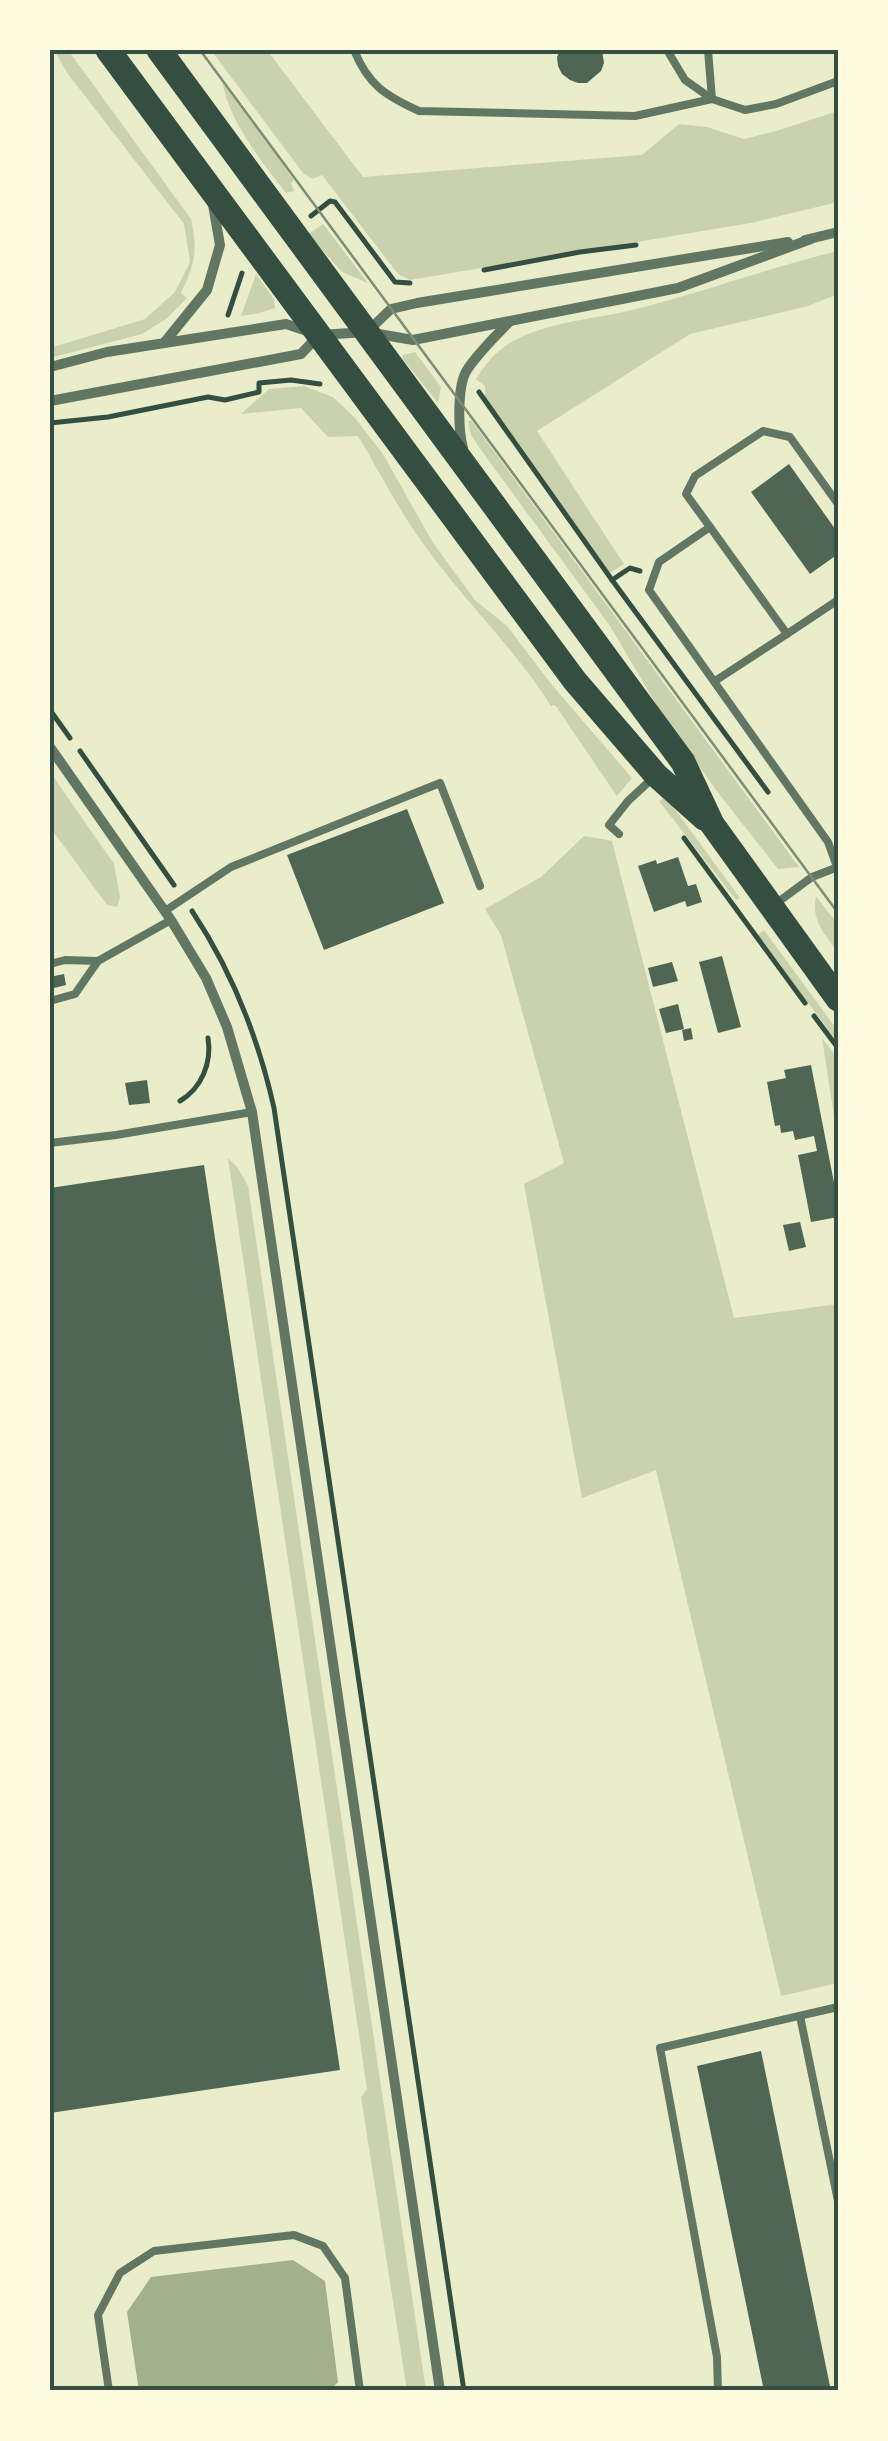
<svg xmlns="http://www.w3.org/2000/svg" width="888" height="2441" viewBox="0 0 888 2441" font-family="'Work Sans',sans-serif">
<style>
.green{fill:#cad2ad}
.water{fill:#a3b18a}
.building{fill:#4f6655}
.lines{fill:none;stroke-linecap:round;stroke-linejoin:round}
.path{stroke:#344e41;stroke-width:5}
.service{stroke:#617663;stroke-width:8}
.minor{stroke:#617663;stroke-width:10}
.primary{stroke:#344e41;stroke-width:25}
.tram{stroke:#7c8e77;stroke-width:2.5}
.neatline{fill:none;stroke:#344e41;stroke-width:4}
</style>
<rect width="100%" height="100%" fill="#e9edc9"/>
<g class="green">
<path d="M54,50H68L191,219C198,250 195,264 181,293L187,298L166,319L142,334L50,358V348L145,319L175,292L190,262L184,224L68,74Z"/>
<polygon points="211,50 267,50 363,177 642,155 679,124 707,127 744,139 776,131 838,111 838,202 751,223 410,280 398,274 322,175 312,179 303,173"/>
<path d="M222,80L294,180L291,183L294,191L286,193C262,162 227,119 222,80Z"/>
<polygon points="323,224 368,283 342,272 308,234"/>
<path d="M838,251V294L808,306L690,334L537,431L624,564L610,573L485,397V386L476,379C485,365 493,354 507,345C542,322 591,320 632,310C701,293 768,268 838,251Z"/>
<polygon points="256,274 274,299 275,308 260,313 241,316"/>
<polygon points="415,352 441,387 438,403 402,358 403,355"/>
<path d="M304,386L333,397L355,418L383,454L433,543L475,600L507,626L552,685L632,778L617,796L555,705L551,706C514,647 462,599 422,542C398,509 379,471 358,436L328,437L301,408L241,414L269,389Z"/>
<polygon points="471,420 799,867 778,869 716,790 662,714 610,626 481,450 471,435 468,422"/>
<polygon points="50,772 114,864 120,897 117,907 107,905 50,827"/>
<polygon points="666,797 740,898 736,900 659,801"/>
<polygon points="584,836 612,841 734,1318 838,1304 838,1983 781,1996 656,1470 582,1498 524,1184 564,1163 501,935 485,909 541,877"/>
<path d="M816,896L838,925V952C824,934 811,920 816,896Z"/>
<polygon points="764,930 838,1031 838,1043 758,935"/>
<polygon points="822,1038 838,1059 838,1142"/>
<polygon points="228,1158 237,1167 248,1186 426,2391 407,2391 361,2097 367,2089 366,2082"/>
</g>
<polygon class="water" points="293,2260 325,2281 338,2382 330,2391 139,2391 127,2312 151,2277"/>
<g class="building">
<polygon points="560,50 602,50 604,63 601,71 587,83 578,83 570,80 562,74 558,66 557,57"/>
<polygon points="789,464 838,533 838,554 810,574 751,492"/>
<polygon points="407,809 444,903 324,950 287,855"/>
<polygon points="678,857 688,886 696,884 702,902 687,907 685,901 654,912 638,866 656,860 657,864"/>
<polygon points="722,956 741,1027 718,1033 699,962"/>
<polygon points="672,962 678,981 653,987 648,968"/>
<polygon points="64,974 66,985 50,989 50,977"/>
<polygon points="678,1004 684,1029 666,1033 659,1009"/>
<polygon points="691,1028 693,1039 684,1041 682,1030"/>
<polygon points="811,1065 838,1203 838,1217 811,1222 798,1155 817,1151 814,1136 795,1140 793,1131 781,1133 780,1125 775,1126 767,1082 786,1078 784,1070"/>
<polygon points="147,1080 150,1103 129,1105 125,1083"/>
<polygon points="204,1165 340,2070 50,2113 50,1188"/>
<polygon points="800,1222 806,1247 789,1251 783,1225"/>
<polygon points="761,2051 831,2391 764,2391 697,2066"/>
</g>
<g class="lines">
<g class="path">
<polyline points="311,216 330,201 335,202 395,282 410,283"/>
<polyline points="484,270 580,252 636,245"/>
<polyline points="228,315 242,273"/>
<polyline points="479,392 612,580 768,792"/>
<polyline points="50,423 108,417 208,397 225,400 259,392 259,383 291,380 320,384"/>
<polyline points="612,580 630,568 640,571"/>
<polyline points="50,710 70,738"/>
<polyline points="80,751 174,885"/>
<polyline points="684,838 805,1003"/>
<path d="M192,911C232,971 258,1037 274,1108L464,2391"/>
<polyline points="814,1016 838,1048"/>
<path d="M180,1101C202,1088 212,1062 208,1038"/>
</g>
<g class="service">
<path d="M354,50C368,85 386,96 419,111L635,116L712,99"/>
<polyline points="667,50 685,80 712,99 745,110 776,104 838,81"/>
<polyline points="708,50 712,99"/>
<polyline points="710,527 787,634 715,681"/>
<polyline points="787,634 838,600"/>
<polyline points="619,834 609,825 628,801 655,776"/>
<polyline points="837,867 828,842 649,590 659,562 710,527 686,494 695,476 763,431 790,437 838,504"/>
<polyline points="774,905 812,877 838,867"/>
<polyline points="165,911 231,867 440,783 480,886"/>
<polyline points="50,964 65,960 98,961 171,920"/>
<polyline points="50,1001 75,994 98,961"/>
<polyline points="50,1143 116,1135 252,1112"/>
<polyline points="800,2016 838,2201"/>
<polyline points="109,2391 98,2315 120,2273 154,2251 294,2235 323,2246 345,2278 360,2391"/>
<polyline points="718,2391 717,2357 660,2048 838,2007"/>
</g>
<g class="minor">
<polyline points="805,240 838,232"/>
<polyline points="369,330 391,309 417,303 788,242"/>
<polyline points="164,343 207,290 220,245 213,205"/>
<polyline points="50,367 107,352 286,324 319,335 367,332 413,340 678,288 811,239"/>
<polyline points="50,401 301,354 317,337"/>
<path d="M463,448C458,430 457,385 467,370C478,353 495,337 509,322"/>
<polyline points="50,747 171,920 206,978 227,1027 252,1112 440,2391"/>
</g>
<g class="primary">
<polyline points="108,50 575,681 656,775 704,818"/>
<polyline points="159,50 683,762 712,824 838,999"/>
</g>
<polyline class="tram" points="200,50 838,913"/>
</g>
<rect width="888" height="2441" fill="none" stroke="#fefae0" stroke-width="105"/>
<rect x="52" y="52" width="784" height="2336" class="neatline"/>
</svg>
